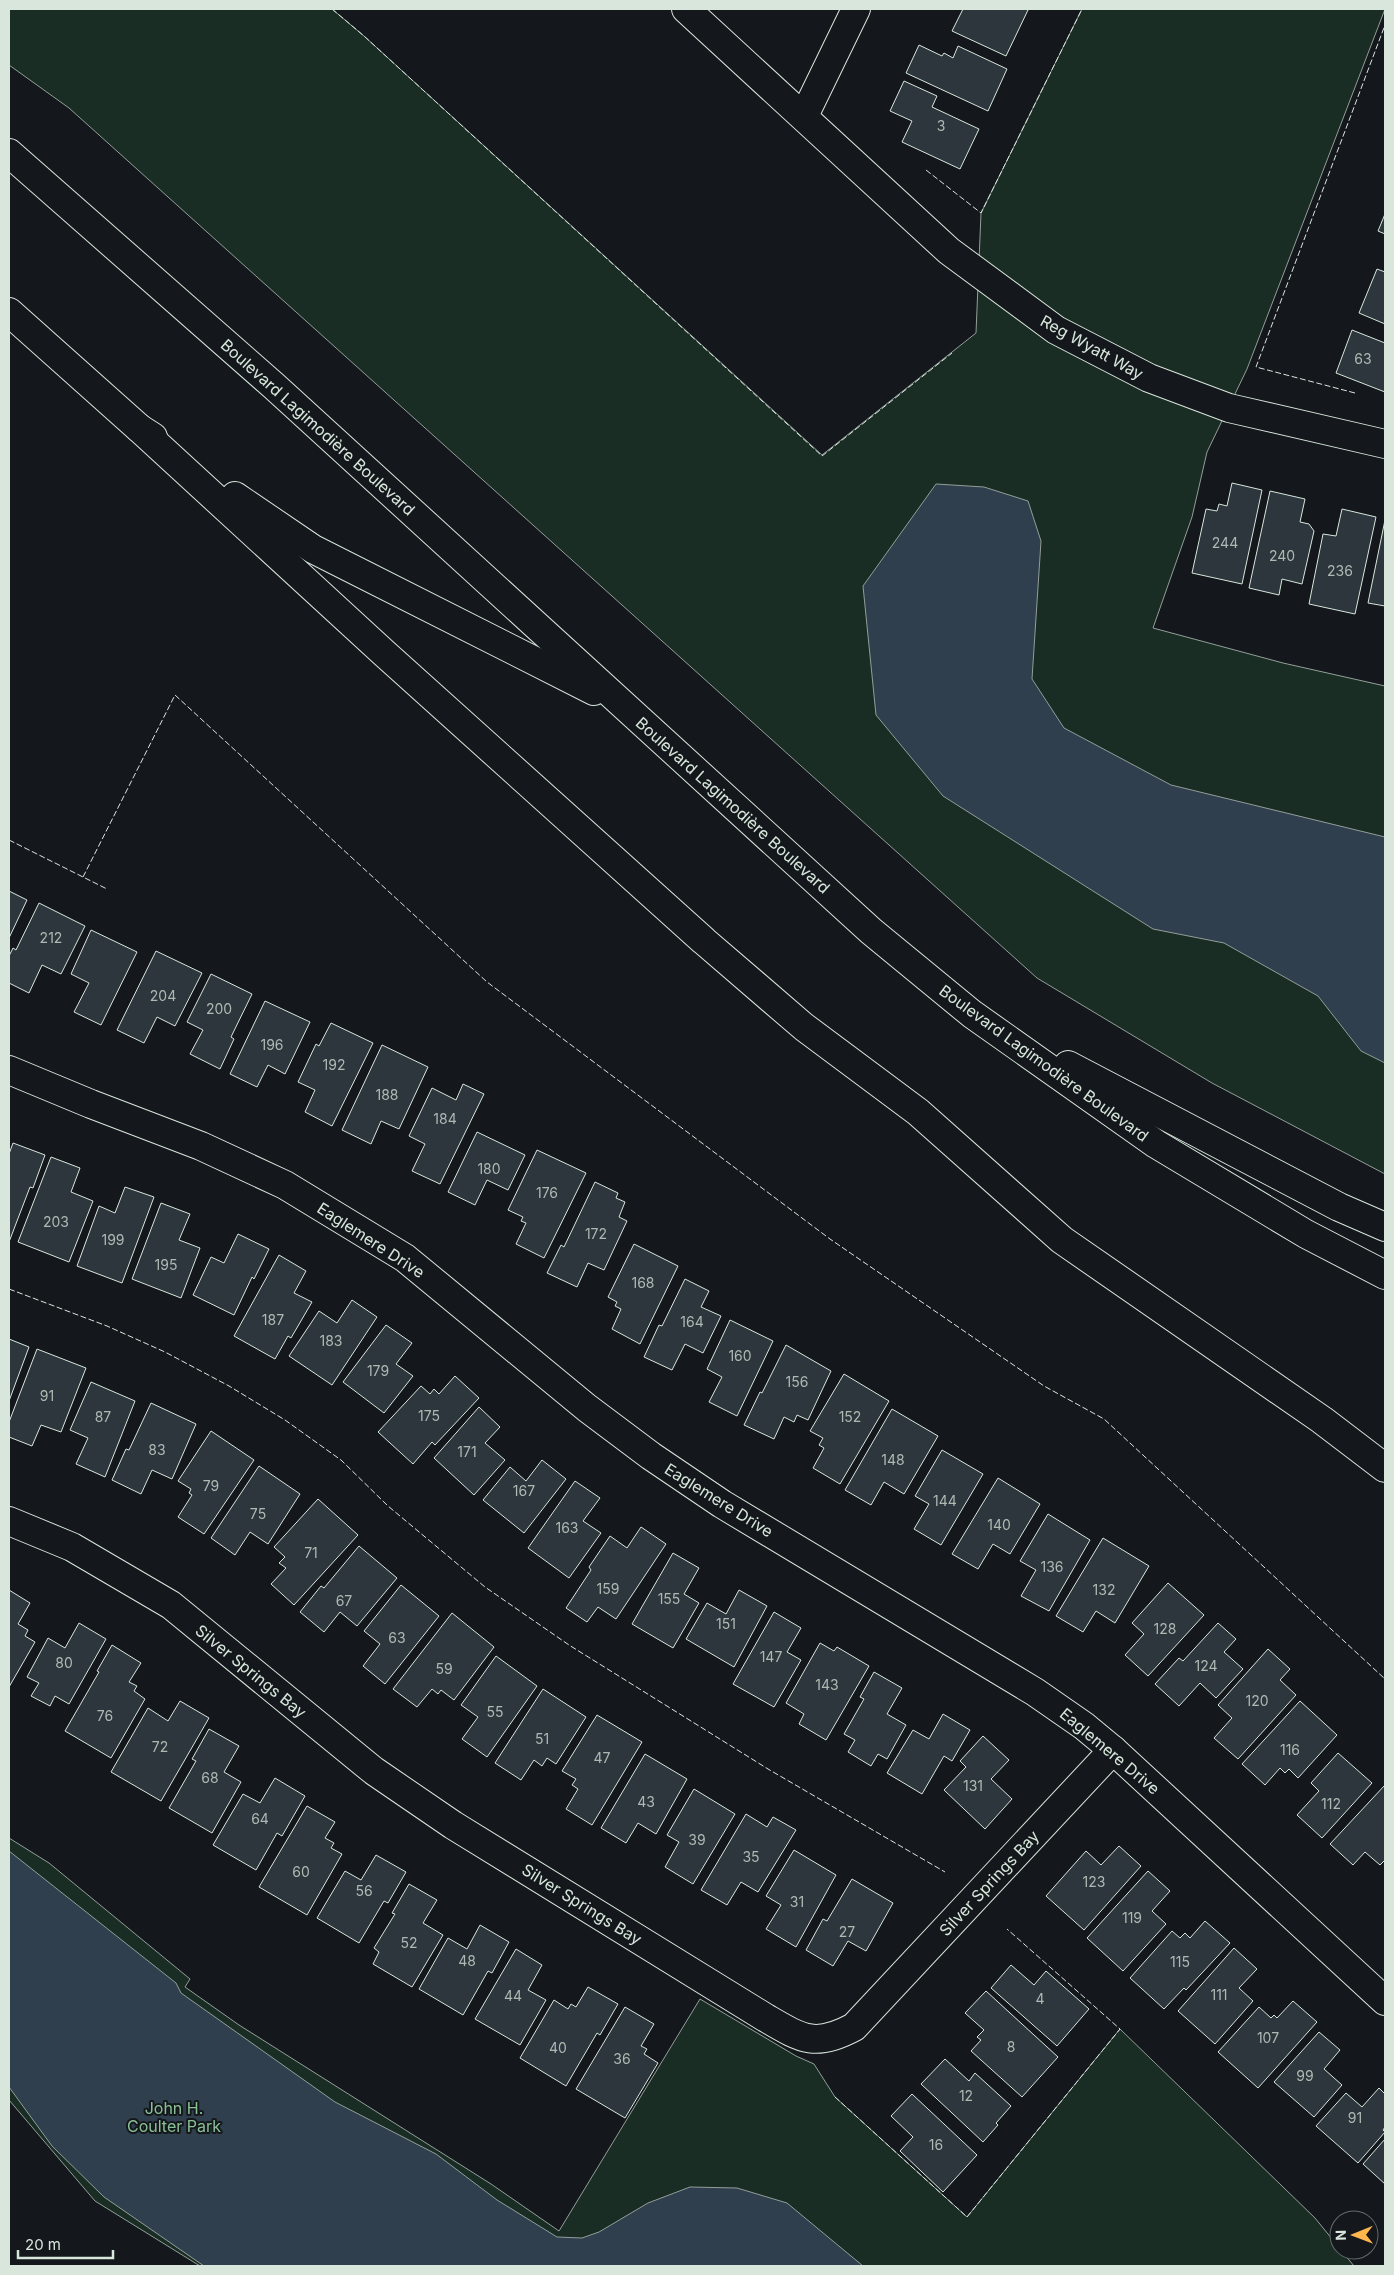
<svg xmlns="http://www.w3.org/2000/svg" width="1394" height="2275" viewBox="0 0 1394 2275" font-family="Inter,sans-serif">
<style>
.green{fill:#1a2d24;stroke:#939e99}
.water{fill:#2f3f4d;stroke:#939e99}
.building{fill:#2c363c;stroke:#d8e6dc}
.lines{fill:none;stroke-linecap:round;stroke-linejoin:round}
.street-casing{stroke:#d8e6dc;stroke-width:30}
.primary-casing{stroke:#d8e6dc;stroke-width:30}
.street{stroke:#14181c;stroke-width:28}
.primary{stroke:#14181c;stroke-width:28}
.fence{stroke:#d8e6dc;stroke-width:1;stroke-dasharray:6 2.5;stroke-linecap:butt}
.labels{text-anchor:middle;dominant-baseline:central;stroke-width:4;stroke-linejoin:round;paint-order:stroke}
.number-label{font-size:14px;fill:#adbab4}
.street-label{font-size:16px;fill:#d8e6dc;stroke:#14181c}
.park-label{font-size:16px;fill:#8ac095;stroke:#14181c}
</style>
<rect width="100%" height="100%" fill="#14181c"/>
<g class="green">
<polygon points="9,9 332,9 364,36 822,455 976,333 981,213 1082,9 1385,9 1247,369 1207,452 1192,517 1153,628 1283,663 1385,686 1385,1174 1212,1083 1037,978 69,108 9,65"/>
<polygon points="9,1838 49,1863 190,1979 185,1987 239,2025 491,2184 559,2231 700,1999 796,2056 814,2064 835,2097 967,2217 1120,2029 1315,2218 1354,2266 200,2266 95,2201 9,2100"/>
</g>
<g class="water">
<polygon points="936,484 984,487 1028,501 1041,541 1032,679 1064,728 1171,785 1385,837 1385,1063 1361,1051 1318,996 1224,943 1153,929 943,796 876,715 863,586"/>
<polygon points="9,1851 176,1983 181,1993 335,2102 436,2154 497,2200 557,2237 582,2238 599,2232 648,2203 690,2187 737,2188 787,2203 863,2266 204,2266 104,2197 52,2146 9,2087"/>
</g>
<g class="building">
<polygon points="963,9 1026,9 1028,10 1006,56 952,31"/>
<polygon points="919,45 942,56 944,53 953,58 958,46 1007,69 988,111 906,73"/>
<polygon points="904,81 937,96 932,107 979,129 960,169 902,142 912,121 890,111"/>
<polygon points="1385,214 1385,234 1378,231"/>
<polygon points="1377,269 1385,272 1385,324 1359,313"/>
<polygon points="1352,330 1385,343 1385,392 1336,373"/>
<polygon points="1232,483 1262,490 1242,584 1192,573 1206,509 1217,511 1219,504 1227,506"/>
<polygon points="1270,491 1305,499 1300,522 1309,524 1314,531 1302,584 1282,579 1279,595 1249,588"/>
<polygon points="1342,509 1376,517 1355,614 1309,604 1323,534 1336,536"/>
<polygon points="1385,520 1385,606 1368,603"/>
<polygon points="9,891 27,900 9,938"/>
<polygon points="39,903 85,926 61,974 42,965 29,993 9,983 9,956 13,948 16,950"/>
<polygon points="91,930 137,952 101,1025 74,1012 89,983 71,974"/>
<polygon points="156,951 202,973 175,1026 157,1017 144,1043 117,1030"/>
<polygon points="211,974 252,994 231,1037 234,1039 220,1069 190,1054 203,1030 187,1022"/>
<polygon points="265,1001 310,1022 285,1074 268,1065 257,1087 230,1074"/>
<polygon points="331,1023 373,1043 332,1126 305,1112 315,1090 298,1082 316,1044 319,1046"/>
<polygon points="382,1045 428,1067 399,1129 381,1121 371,1144 342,1130"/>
<polygon points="463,1084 484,1094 440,1184 412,1171 425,1144 409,1136 432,1088 456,1100"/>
<polygon points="477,1132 525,1155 508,1190 487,1180 475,1205 448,1192"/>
<polygon points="13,1143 45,1155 33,1188 30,1187 9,1242 9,1154"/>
<polygon points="537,1150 586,1173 544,1258 516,1244 526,1223 521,1221 523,1217 508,1210"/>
<polygon points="51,1157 80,1168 71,1192 93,1201 69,1262 18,1242"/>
<polygon points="595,1182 618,1193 616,1198 625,1202 619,1217 627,1221 604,1270 588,1263 577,1287 547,1273 561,1245 564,1247"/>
<polygon points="125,1187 154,1197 122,1283 77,1266 99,1206 115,1213"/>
<polygon points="161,1203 190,1214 179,1240 200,1248 181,1298 132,1279"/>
<polygon points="238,1234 269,1249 254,1279 252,1277 234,1315 193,1295 211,1257 224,1263"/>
<polygon points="634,1244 678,1266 640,1344 612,1329 621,1309 615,1306 617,1302 608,1297"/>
<polygon points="279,1255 306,1271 294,1293 312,1302 291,1338 288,1336 275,1359 234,1336"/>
<polygon points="685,1279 709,1291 701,1307 721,1316 703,1353 685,1344 672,1370 644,1357 659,1325 662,1326"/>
<polygon points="352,1300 377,1317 332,1385 289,1356 319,1311 337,1323"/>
<polygon points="730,1320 773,1341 737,1416 709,1402 722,1377 707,1369"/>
<polygon points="386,1325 412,1343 396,1364 413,1376 384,1413 343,1382"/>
<polygon points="9,1339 29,1347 9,1401"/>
<polygon points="786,1345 831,1371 808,1420 797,1415 794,1422 784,1417 774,1439 744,1425 760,1392 762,1393"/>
<polygon points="37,1349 86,1368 61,1432 41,1425 32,1446 9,1437 9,1422"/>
<polygon points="844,1374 889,1401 840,1484 813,1468 824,1448 819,1445 823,1438 810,1431"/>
<polygon points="455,1376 479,1398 435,1445 432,1442 413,1464 378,1432 421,1386 430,1394 434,1389 439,1394"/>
<polygon points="91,1382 135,1401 105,1477 76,1464 88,1438 70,1430"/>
<polygon points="151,1403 196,1424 172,1479 152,1470 141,1494 112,1480 126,1449 129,1450"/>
<polygon points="479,1407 500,1427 485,1443 505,1460 474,1495 434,1458"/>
<polygon points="892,1409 938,1436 904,1494 884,1482 871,1505 845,1490"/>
<polygon points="211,1431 254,1460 204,1534 178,1517 192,1495 189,1493 191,1489 178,1481"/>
<polygon points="942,1450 983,1474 941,1545 914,1529 929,1504 915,1496"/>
<polygon points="542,1460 566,1479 524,1533 483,1500 510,1467 526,1481"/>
<polygon points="259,1466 300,1494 268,1544 250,1532 235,1555 211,1538"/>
<polygon points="998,1478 1040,1504 1010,1554 993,1544 978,1569 952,1554"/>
<polygon points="575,1481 600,1498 583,1521 601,1533 569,1578 528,1548"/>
<polygon points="318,1499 358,1535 294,1605 271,1584 286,1568 279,1563 285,1557 274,1547"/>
<polygon points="1048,1514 1090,1540 1049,1611 1021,1596 1036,1570 1020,1561"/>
<polygon points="641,1527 666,1544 616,1619 598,1607 587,1622 566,1608 591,1570 589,1567 610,1536 627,1548"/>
<polygon points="1103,1538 1149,1566 1115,1623 1096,1611 1083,1632 1056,1616"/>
<polygon points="359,1546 397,1578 357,1626 340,1612 324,1632 300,1612 321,1586 324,1588"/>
<polygon points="673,1553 699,1568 684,1594 699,1603 673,1648 632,1624"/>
<polygon points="1168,1583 1204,1615 1148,1676 1125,1655 1144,1634 1132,1623"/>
<polygon points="401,1585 439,1616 385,1684 363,1666 380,1644 364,1631"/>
<polygon points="9,1590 30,1603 18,1624 28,1630 25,1636 35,1642 9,1687"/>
<polygon points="739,1590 767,1606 734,1667 686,1639 707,1603 726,1614"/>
<polygon points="774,1612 801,1628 787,1652 801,1660 774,1707 733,1684"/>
<polygon points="452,1613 494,1647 454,1700 441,1690 438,1694 432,1689 417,1707 393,1689"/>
<polygon points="79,1623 106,1639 69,1704 55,1696 50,1706 31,1696 39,1683 27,1677 48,1638 65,1648"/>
<polygon points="1218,1623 1236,1639 1224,1652 1243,1669 1216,1698 1200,1683 1179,1706 1155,1684 1179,1658 1183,1661"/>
<polygon points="820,1643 834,1651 837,1647 869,1666 826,1740 799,1724 804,1714 786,1703"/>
<polygon points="112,1645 141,1663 129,1682 137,1686 134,1691 145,1699 111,1758 65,1731 99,1672 97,1671"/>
<polygon points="1268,1649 1290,1669 1280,1680 1296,1695 1238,1759 1214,1738 1232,1718 1218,1705"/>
<polygon points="496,1656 537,1686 487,1757 462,1739 478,1717 461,1705"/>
<polygon points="874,1672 902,1688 887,1714 906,1725 887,1759 878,1754 871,1766 848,1752 855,1740 844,1734 864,1699 860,1697"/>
<polygon points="543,1689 586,1717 556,1764 547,1758 542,1766 534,1760 521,1780 495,1763"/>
<polygon points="180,1701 209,1718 161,1801 111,1772 148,1708 168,1721"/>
<polygon points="1300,1701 1337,1735 1298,1778 1289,1769 1285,1773 1280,1768 1265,1785 1242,1764"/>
<polygon points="943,1714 970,1730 952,1761 944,1756 922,1794 887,1773 913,1730 929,1739"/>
<polygon points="597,1715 642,1742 592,1825 566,1809 578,1789 572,1785 576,1779 562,1771"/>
<polygon points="209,1729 239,1746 224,1772 241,1782 212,1833 169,1808 196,1761 192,1759"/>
<polygon points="983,1736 1009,1760 991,1779 1012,1799 985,1829 944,1790 966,1767 960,1761"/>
<polygon points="1338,1753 1372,1783 1322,1838 1297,1815 1319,1791 1311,1783"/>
<polygon points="645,1754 687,1779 656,1834 638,1823 626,1843 601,1828"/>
<polygon points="275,1778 305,1796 282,1836 277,1833 256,1870 213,1845 243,1794 260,1803"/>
<polygon points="1385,1785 1385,1860 1380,1865 1365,1852 1353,1865 1330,1844"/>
<polygon points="694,1789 735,1814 693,1884 665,1867 679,1842 667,1835"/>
<polygon points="307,1806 335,1822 325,1838 334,1843 331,1848 342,1854 307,1915 259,1887"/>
<polygon points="746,1814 767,1827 773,1817 796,1830 758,1892 741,1882 727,1905 701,1890"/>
<polygon points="1119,1846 1141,1866 1084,1930 1046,1896 1086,1851 1101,1865"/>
<polygon points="794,1850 836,1875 796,1947 766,1929 781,1905 766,1896"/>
<polygon points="376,1855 406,1872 388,1903 384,1901 359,1943 317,1918 345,1871 361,1880"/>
<polygon points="1148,1871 1170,1891 1152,1911 1166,1924 1123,1971 1087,1938"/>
<polygon points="852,1879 893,1903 866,1951 848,1941 833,1966 806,1950 823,1919 827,1921"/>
<polygon points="409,1884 437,1900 423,1923 443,1935 412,1987 373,1964 379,1952 374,1948 395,1914 392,1913"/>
<polygon points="1205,1921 1230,1943 1186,1990 1184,1988 1164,2009 1130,1978 1172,1931 1180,1938 1185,1933 1190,1938"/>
<polygon points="480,1925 509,1942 492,1973 488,1971 463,2015 419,1989 448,1938 467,1949"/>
<polygon points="1234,1948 1257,1969 1239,1988 1253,2001 1215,2044 1178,2011"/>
<polygon points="516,1949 542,1965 528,1990 546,2000 520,2045 475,2019"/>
<polygon points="1011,1965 1034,1985 1046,1971 1089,2009 1057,2046 991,1988"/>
<polygon points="588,1987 618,2004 600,2035 597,2033 566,2086 520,2058 554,2000 568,2009 571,2004 576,2007"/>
<polygon points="986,1991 1058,2057 1022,2097 971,2051 981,2040 977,2037 984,2030 965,2013"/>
<polygon points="1293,2001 1317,2022 1258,2088 1218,2052 1259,2007 1271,2018 1274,2015 1277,2018"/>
<polygon points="625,2007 654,2024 641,2046 647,2049 644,2054 658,2063 625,2118 576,2089"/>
<polygon points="1319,2032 1340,2050 1324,2069 1342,2085 1314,2117 1274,2082"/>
<polygon points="945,2059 969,2081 975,2073 1011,2106 996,2123 998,2125 983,2142 921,2084"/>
<polygon points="1379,2088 1385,2094 1385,2127 1383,2130 1385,2132 1358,2163 1316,2126 1346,2093 1362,2107"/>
<polygon points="912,2094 977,2155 943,2192 900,2151 913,2137 891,2116"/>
<polygon points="1385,2139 1385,2184 1363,2164"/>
</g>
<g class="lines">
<g class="street-casing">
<g id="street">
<polyline points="686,9 949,251 1056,330 1149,378 1229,408 1385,444"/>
<polyline points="804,116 856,9"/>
<polyline points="9,1070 91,1104 201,1146 285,1185 405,1258 587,1408 651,1456 722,1504 1035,1692 1084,1726 1113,1750 1385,2001"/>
<path d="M9,1521L72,1547L171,1605L374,1771L453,1825L766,2018C802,2039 815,2048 854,2027L1113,1750"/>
</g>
</g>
<g class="primary-casing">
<g id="primary">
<polyline points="9,153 274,386 871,931 972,1014 1156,1144 1306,1234 1385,1275"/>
<polyline points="9,312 139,428 153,437"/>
<polyline points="139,428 384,653 704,941 804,1027 918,1112 1062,1240 1322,1420 1385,1468"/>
<polyline points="235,496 313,549 594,691"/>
<polyline points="1068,1065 1339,1207 1385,1227"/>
</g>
</g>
<use href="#street" class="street"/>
<use href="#primary" class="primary"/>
<g class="fence">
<polyline points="332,9 364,36 822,456 952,353"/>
<polyline points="926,170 981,213 1082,9"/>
<polyline points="1355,393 1256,367 1385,25"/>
<polyline points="9,840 107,889"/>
<polyline points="83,877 175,695 487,982 830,1239 1044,1386 1104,1419 1385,1679"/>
<polyline points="9,1289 107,1326 165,1352 229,1386 285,1420 341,1460 388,1506 485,1587 569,1645 768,1769 945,1872"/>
<polyline points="835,2097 967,2217 1120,2029 1007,1929"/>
</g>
</g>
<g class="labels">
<g class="number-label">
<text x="941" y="125">3</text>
<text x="1363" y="358">63</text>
<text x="1225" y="542">244</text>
<text x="1282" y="555">240</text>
<text x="1340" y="570">236</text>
<text x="51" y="937">212</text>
<text x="163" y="995">204</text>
<text x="219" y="1008">200</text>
<text x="272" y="1044">196</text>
<text x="334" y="1064">192</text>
<text x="387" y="1094">188</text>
<text x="445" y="1118">184</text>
<text x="489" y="1168">180</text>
<text x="547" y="1192">176</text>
<text x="56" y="1221">203</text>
<text x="596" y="1233">172</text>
<text x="113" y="1239">199</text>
<text x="166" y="1264">195</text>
<text x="643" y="1282">168</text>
<text x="273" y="1319">187</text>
<text x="692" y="1321">164</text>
<text x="331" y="1340">183</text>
<text x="740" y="1355">160</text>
<text x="378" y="1370">179</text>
<text x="797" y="1381">156</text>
<text x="47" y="1395">91</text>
<text x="429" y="1415">175</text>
<text x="103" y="1416">87</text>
<text x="850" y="1416">152</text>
<text x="157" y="1449">83</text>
<text x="467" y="1451">171</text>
<text x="893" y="1459">148</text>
<text x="211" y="1485">79</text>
<text x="524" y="1490">167</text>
<text x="945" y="1500">144</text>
<text x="258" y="1513">75</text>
<text x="999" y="1524">140</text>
<text x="567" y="1527">163</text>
<text x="311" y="1552">71</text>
<text x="1052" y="1566">136</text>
<text x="608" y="1588">159</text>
<text x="1104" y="1589">132</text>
<text x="669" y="1598">155</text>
<text x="344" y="1600">67</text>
<text x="726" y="1623">151</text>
<text x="1165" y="1628">128</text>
<text x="397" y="1637">63</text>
<text x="771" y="1656">147</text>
<text x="64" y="1662">80</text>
<text x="1206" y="1665">124</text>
<text x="444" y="1668">59</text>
<text x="827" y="1684">143</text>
<text x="1257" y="1700">120</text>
<text x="495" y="1711">55</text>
<text x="105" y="1715">76</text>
<text x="542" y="1738">51</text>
<text x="160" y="1746">72</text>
<text x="1290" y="1749">116</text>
<text x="602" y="1757">47</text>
<text x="210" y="1777">68</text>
<text x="973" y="1785">131</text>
<text x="646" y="1801">43</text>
<text x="1331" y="1803">112</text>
<text x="260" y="1818">64</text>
<text x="697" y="1839">39</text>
<text x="751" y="1856">35</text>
<text x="301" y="1871">60</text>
<text x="1094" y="1881">123</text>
<text x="364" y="1890">56</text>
<text x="797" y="1901">31</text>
<text x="1132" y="1917">119</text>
<text x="847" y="1931">27</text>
<text x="409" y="1942">52</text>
<text x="467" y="1960">48</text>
<text x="1180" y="1961">115</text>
<text x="1219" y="1994">111</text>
<text x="513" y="1995">44</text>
<text x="1040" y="1998">4</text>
<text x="1268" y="2037">107</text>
<text x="1011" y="2046">8</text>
<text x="558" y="2047">40</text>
<text x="622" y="2058">36</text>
<text x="1305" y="2075">99</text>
<text x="966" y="2095">12</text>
<text x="1355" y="2117">91</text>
<text x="936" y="2144">16</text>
</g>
<g class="street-label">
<text transform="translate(1092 347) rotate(29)">Reg Wyatt Way</text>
<text transform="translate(318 427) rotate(42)">Boulevard Lagimodière Boulevard</text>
<text transform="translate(733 805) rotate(42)">Boulevard Lagimodière Boulevard</text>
<text transform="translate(1044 1063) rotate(36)">Boulevard Lagimodière Boulevard</text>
<text transform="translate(371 1240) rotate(33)">Eaglemere Drive</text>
<text transform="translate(719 1500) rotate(32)">Eaglemere Drive</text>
<text transform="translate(251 1671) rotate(39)">Silver Springs Bay</text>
<text transform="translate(1110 1751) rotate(40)">Eaglemere Drive</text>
<text transform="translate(989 1883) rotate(-47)">Silver Springs Bay</text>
<text transform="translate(582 1904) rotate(32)">Silver Springs Bay</text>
</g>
<g class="park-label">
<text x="174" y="2108">John H.<tspan x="174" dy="18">Coulter Park</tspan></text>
</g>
</g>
<rect width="1394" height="2275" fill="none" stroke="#d8e6dc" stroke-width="20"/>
<g transform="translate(1354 2235) rotate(269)"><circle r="24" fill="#14181c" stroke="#626a69"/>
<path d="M0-4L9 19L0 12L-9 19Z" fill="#ffb74d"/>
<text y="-8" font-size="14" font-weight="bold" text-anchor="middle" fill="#d8e6dc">N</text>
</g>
<path d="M18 2250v8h95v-8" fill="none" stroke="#d8e6dc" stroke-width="2.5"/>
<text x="25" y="2250" font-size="15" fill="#d8e6dc" stroke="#14181c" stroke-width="4" paint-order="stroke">20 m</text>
</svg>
